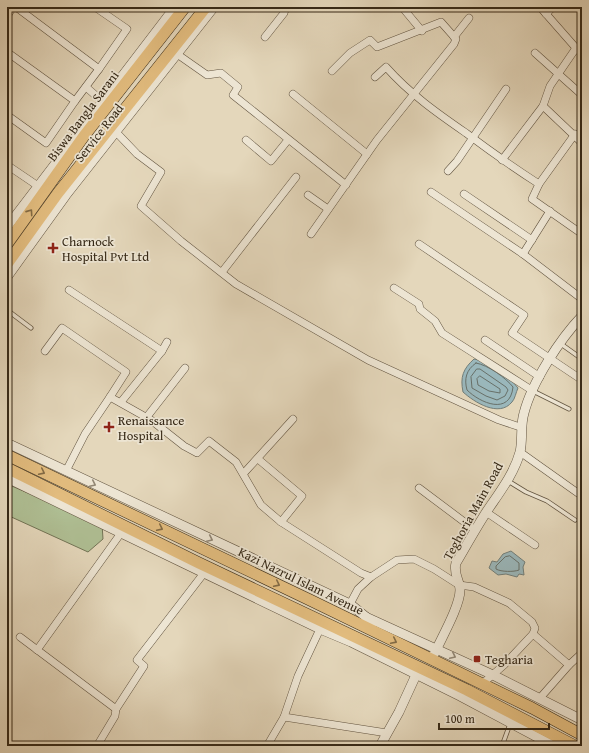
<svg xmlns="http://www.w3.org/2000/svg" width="589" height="753" viewBox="0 0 589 753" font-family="'Gentium Book Plus',serif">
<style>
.green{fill:#afbf94;stroke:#727456}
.water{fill:#9ab7bb;stroke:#727e79}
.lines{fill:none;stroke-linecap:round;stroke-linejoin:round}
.shore{stroke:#687069;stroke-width:1}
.service-casing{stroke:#625440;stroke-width:5}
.minor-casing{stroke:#625440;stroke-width:8}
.tertiary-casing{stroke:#625440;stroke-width:10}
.primary-casing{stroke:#362917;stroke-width:12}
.service{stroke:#ede5d3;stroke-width:3.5}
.minor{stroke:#ede5d3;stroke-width:7}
.tertiary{stroke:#ede5d3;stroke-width:9}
.primary{stroke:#e2bc7e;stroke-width:11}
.oneway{stroke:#836b45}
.oneway2{stroke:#928775}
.poi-dot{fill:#8f2418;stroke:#ede5d3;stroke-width:1.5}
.labels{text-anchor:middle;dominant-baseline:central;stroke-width:3.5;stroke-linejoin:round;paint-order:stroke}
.street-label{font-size:13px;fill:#362917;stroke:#ede5d3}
.poi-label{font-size:13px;fill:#362917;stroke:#ede5d3;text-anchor:start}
</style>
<rect width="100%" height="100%" fill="#e4d7bb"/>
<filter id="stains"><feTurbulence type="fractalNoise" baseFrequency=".005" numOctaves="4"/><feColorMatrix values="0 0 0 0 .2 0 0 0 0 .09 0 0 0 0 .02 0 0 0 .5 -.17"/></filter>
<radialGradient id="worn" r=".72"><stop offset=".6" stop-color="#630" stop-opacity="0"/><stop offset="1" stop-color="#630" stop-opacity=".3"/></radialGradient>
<polygon class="green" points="7,484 102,524 103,539 88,552 7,515"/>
<g class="water">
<path d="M474,359C490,361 508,375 518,388C516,392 515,399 512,402C499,418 474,402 463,392C460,377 463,369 474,359Z"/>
<polygon points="511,551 525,562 523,567 524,575 519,574 517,577 506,574 498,575 489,568 492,561 497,562 503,554"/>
</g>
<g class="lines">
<g class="shore">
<path d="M476,363C488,365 506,378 513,387C510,416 480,403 467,390C464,379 466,370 476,363Z"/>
<polygon points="477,369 480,369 506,387 508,390 505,396 497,400 486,396 472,388 471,377"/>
<polygon points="480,376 500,389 500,393 489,391 478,385 477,379"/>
<path d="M510,556L519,563V570C514,572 501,572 496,569V566L505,557Z"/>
</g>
<g class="service-casing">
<g id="service">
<polyline points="7,310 31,328"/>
<polyline points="561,344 582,359"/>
<polyline points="533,391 569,409"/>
<polyline points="508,481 526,492 547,501 575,520"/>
<polyline points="502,746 510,724"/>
</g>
</g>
<g class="minor-casing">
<g id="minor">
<polyline points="16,7 99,69 127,29 95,7"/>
<polyline points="402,7 422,31"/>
<polyline points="540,7 576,48"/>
<polyline points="546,14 553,7"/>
<polyline points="7,16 13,7"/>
<polyline points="265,37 284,13 286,7"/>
<polyline points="454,37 469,18"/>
<polyline points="7,52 75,101 46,143 7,115"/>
<polyline points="535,53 582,95"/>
<polyline points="177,54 207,75 221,73 238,87 233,95 346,185"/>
<path d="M375,77L386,67C410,94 437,113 466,133C490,151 514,168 539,184L532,199L582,234"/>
<polyline points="86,87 102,101"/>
<polyline points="293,94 367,154"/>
<polyline points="75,101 99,69"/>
<polyline points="543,106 582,143"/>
<polyline points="116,132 137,154 161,172 141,206 181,241 236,284 368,360 499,420 520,427"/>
<polyline points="246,140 271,161 288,140"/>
<polyline points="502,160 543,106 550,86 576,48 582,54"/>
<polyline points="7,165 38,186"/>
<polyline points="448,171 457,161 506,89"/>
<polyline points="539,184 575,134"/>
<polyline points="431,192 523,254 582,299"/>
<polyline points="464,194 532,240"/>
<polyline points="308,195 328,209"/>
<polyline points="311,234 377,140 454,44 456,39 441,22 377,47 370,40 350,53 332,71"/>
<polyline points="419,244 524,315 512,333 582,380"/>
<polyline points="523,254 550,211"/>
<polyline points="222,272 296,177"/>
<polyline points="394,288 419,304 420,309 435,321 442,333 533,391"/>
<polyline points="69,290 162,351 121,402"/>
<polyline points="485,340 540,377"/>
<polyline points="45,351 62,328 126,372 110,397 151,420 184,446 197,453 209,441 236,462 261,505 281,522 361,573 371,577 397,560 414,559 434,569 459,585 474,587 509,603 532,622 535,628 533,634 504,665 482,684"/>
<polyline points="162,351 167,342"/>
<polyline points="146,418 185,368"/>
<polyline points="520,452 582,496"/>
<polyline points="258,459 302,496 281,522"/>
<polyline points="66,471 85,434 110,397"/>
<polyline points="244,473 293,419"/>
<polyline points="419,488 475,530"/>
<polyline points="486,512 535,545"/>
<polyline points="350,604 358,589 371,577"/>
<polyline points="320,629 298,676 284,717 387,733"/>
<polyline points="533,634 569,665"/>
<polyline points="20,637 116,709"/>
<polyline points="37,650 121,533"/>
<polyline points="540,698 569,665 582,653"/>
<polyline points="97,746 115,716 116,709 144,666 137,660 204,573"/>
<polyline points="267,746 284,717"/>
</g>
</g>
<g class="tertiary-casing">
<g id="tertiary">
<polyline points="7,227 175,7"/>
<polyline points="7,277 66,195 214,7"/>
<polyline points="7,443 350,604 366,617 372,630"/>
<polyline points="7,478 320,629 351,642 460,696 554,746"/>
<polyline points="366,617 493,675 582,720"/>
<path d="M432,659C439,642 460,607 460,590C460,581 453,574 456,563C466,546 476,528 487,511C499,493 514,474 520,452C523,440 520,426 524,413C532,382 560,339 582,316"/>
<polyline points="380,746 399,712 416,675"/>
</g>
</g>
<g class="primary-casing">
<g id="primary">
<polyline points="7,244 84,136 185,7"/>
<polyline points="7,264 58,193 206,7"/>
<polyline points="7,455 312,601 532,708 582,735"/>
<polyline points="7,468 199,563 467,690 575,746"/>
</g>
</g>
<use href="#service" class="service"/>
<use href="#minor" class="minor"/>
<use href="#tertiary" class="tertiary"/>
<use href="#primary" class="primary"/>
</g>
<defs><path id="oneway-chevron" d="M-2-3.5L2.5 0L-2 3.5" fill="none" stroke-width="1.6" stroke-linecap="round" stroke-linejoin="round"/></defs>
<g class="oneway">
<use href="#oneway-chevron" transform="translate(30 212) rotate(-55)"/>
<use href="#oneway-chevron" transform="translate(42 472) rotate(26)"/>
<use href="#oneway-chevron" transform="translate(160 528) rotate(26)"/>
<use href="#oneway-chevron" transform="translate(277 584) rotate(26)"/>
<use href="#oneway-chevron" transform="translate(394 641) rotate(26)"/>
</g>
<g class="oneway2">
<use href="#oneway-chevron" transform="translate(93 484) rotate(25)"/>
<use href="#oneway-chevron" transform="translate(210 539) rotate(25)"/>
<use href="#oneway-chevron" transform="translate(453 656) rotate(25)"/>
</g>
<g class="poi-dot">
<path d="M51 242h4v4h4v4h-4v4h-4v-4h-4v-4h4z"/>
<path d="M107 421h4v4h4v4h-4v4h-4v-4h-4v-4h4z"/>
<rect x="473" y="655" width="8" height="8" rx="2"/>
</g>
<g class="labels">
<g class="street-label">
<text transform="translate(83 116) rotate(-53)">Biswa Bangla Sarani</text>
<text transform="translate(99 133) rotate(-52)">Service Road</text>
<text transform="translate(473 511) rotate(-61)">Teghoria Main Road</text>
<text transform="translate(301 581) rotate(26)">Kazi Nazrul Islam Avenue</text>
</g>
<g class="poi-label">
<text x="62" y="241">Charnock<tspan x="62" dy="15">Hospital Pvt Ltd</tspan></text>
<text x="118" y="420">Renaissance<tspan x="118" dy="15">Hospital</tspan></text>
<text x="485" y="659">Tegharia</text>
</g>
</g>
<rect width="589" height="753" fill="none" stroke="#e4d7bb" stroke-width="24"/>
<rect x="8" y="8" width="573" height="737" fill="none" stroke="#362917" stroke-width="2"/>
<rect x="12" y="12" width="565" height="729" fill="none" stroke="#362917"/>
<path d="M439 723v6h110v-6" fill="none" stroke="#362917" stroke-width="2"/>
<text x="445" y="723" font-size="12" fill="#362917" stroke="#ede5d3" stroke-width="3" paint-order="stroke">100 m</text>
<rect width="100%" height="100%" filter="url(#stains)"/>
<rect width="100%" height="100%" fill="url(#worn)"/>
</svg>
